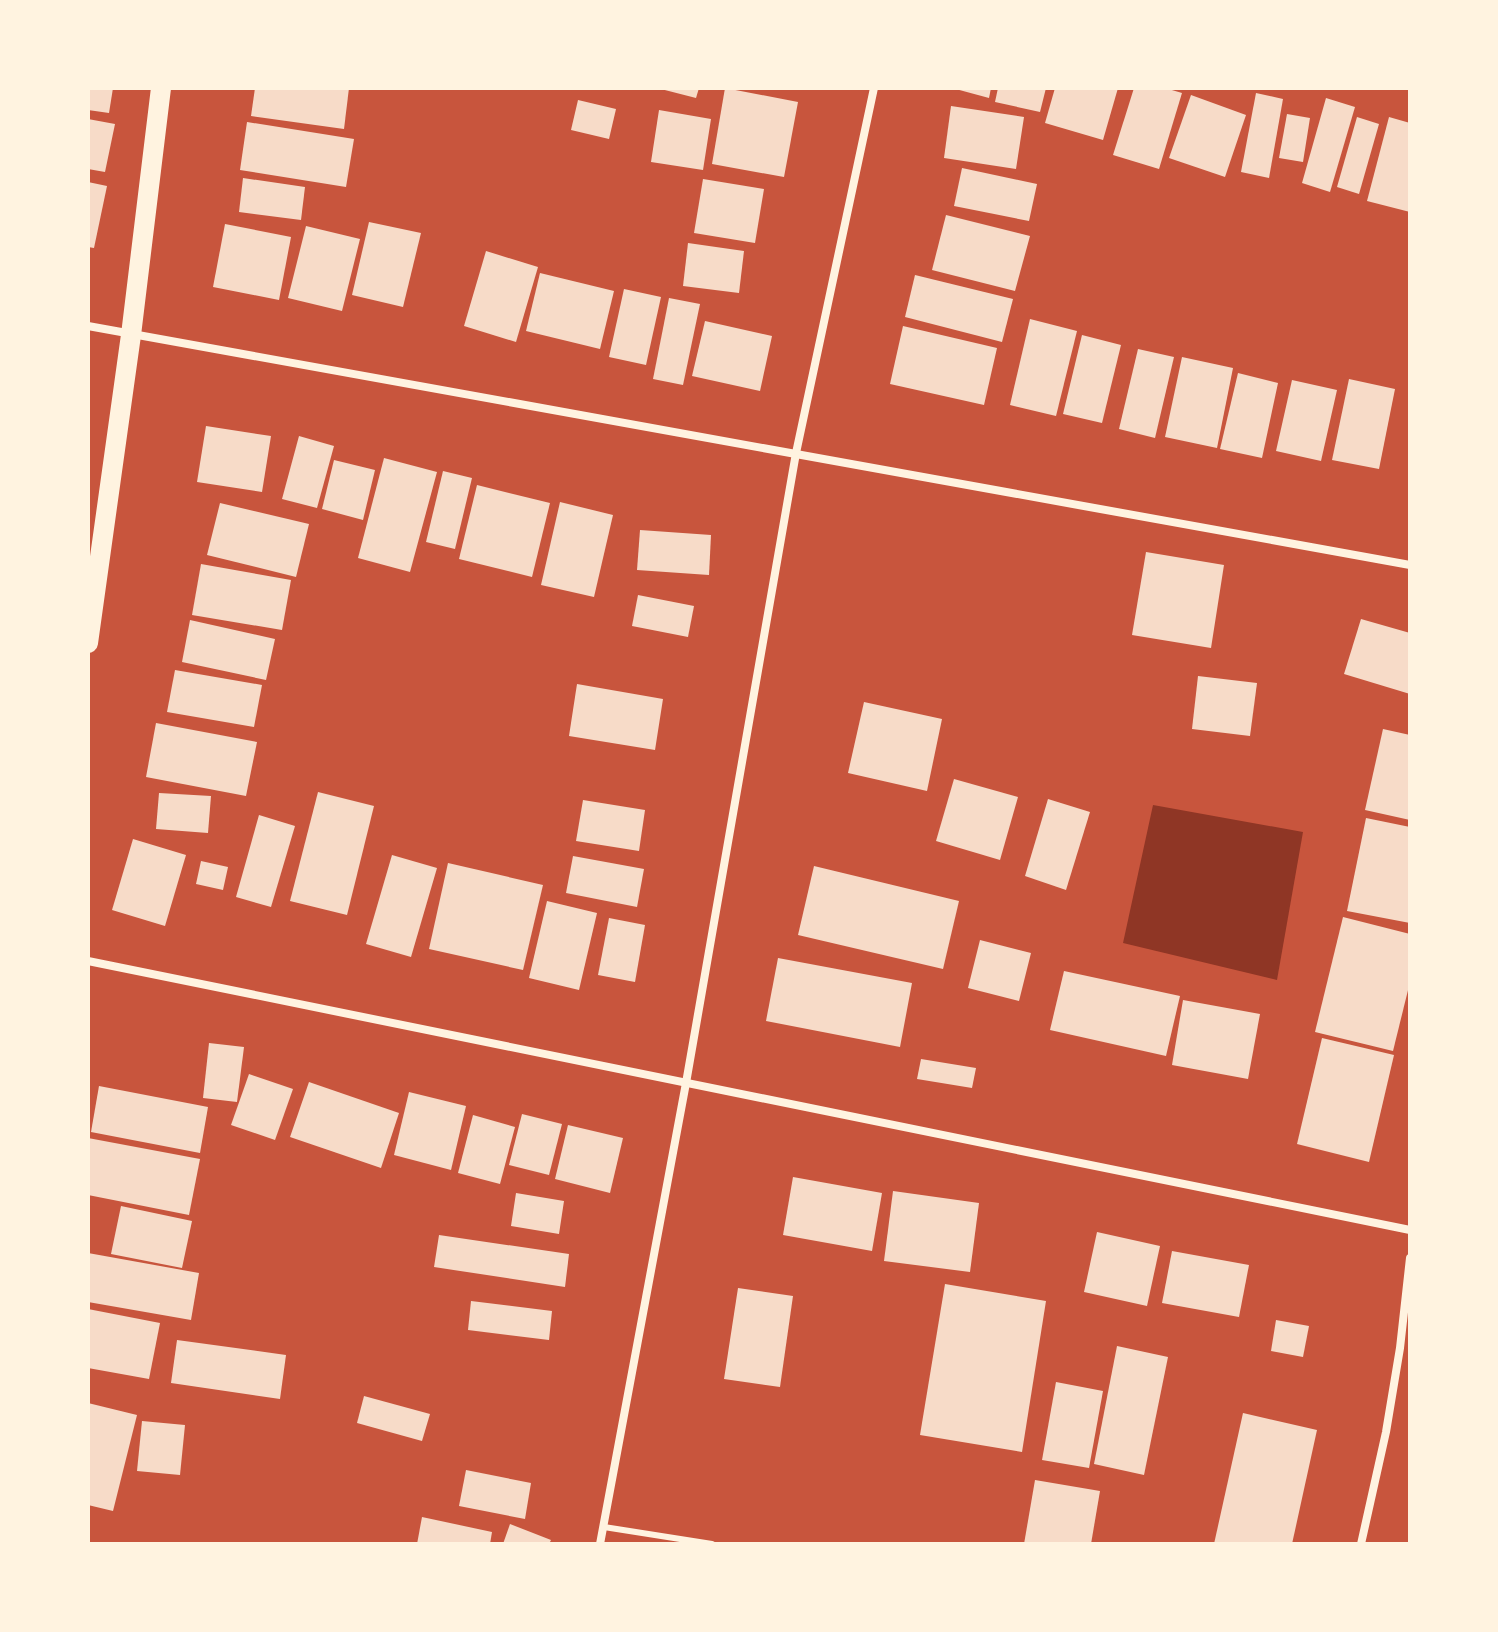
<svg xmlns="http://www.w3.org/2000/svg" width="1498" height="1632" viewBox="0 0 1498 1632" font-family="'Archivo Narrow',sans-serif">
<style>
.water{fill:#8f3625}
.building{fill:#f7dbc8}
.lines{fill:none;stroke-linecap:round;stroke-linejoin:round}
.service{stroke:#fff3e0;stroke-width:6}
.minor{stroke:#fff3e0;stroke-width:8}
.primary{stroke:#fff3e0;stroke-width:20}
</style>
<rect width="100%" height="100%" fill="#c8553d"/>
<polygon class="water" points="1153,805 1303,832 1277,980 1123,943"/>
<g class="building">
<polygon points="88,88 113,88 109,113 88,110"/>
<polygon points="255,88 349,88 344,129 251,116"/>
<polygon points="657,88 699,88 696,98"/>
<polygon points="725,88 798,102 784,177 712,164"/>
<polygon points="952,88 991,88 989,98"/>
<polygon points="998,88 1046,88 1040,112 995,102"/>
<polygon points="1055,88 1118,88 1103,140 1045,123"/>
<polygon points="1134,88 1165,88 1182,93 1159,169 1113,155"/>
<polygon points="1256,93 1283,99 1269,178 1241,172"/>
<polygon points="1191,95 1246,115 1225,177 1169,158"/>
<polygon points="1326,98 1355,107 1330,192 1302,183"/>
<polygon points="578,100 616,109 609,139 571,130"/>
<polygon points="951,106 1024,117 1016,169 944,158"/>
<polygon points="659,110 711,119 703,170 651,162"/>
<polygon points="1287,114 1310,118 1303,162 1279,158"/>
<polygon points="1357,117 1379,124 1359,194 1337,187"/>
<polygon points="1389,117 1410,123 1410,212 1367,201"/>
<polygon points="88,119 115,124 105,172 88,169"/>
<polygon points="247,122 354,139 346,187 240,170"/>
<polygon points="962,168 1037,184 1029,221 954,206"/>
<polygon points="243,178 305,187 301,220 239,212"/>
<polygon points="703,179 764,189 755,243 694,233"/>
<polygon points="88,182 107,186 94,248 88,247"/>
<polygon points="946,215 1030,236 1015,291 932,270"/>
<polygon points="369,222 421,233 403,307 352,295"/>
<polygon points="225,224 291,237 279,300 213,287"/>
<polygon points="306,226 360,239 342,311 288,298"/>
<polygon points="688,243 744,251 739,293 683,286"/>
<polygon points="486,251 538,267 516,342 464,326"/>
<polygon points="540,273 614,291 600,349 526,331"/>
<polygon points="915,275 1013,299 1002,342 905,317"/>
<polygon points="624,289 661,297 646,365 609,357"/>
<polygon points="669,298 700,304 683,385 653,379"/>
<polygon points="1030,319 1077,331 1056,416 1010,405"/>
<polygon points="705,321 772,336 760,391 692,376"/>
<polygon points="903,326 997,348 984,405 890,384"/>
<polygon points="1082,335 1121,345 1102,423 1063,414"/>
<polygon points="1138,349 1174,357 1155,438 1119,429"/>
<polygon points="1182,357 1233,368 1217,448 1165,437"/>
<polygon points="1238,373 1278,383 1262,458 1220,449"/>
<polygon points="1349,379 1395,389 1379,469 1332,460"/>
<polygon points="1292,380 1337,390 1321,461 1276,451"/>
<polygon points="206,426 271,436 262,492 197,482"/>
<polygon points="299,436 334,446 317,508 282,499"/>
<polygon points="384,458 437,472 410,572 358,558"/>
<polygon points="334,460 375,470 363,520 322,509"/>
<polygon points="443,471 472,478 455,549 426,542"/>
<polygon points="477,485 550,503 532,577 459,559"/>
<polygon points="560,502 613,515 594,597 541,585"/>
<polygon points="220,503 309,524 296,577 207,555"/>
<polygon points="640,530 711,535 709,575 637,570"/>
<polygon points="1146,552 1224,565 1211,648 1132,635"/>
<polygon points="201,564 291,580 282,630 192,615"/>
<polygon points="638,595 694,606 688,637 632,626"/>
<polygon points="1361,619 1410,633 1410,694 1344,674"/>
<polygon points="190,620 275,639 266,680 182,662"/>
<polygon points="175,670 262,685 254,727 167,712"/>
<polygon points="1198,676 1257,683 1250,736 1192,729"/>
<polygon points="577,684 663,699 655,750 569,736"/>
<polygon points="864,702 942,719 927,791 848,773"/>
<polygon points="156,723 257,742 246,796 146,777"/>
<polygon points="1383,729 1410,735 1410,820 1365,810"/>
<polygon points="954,779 1018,797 1000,860 936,841"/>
<polygon points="318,792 374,806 347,915 290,901"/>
<polygon points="159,793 211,796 208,833 156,829"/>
<polygon points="1048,799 1090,812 1066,890 1025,876"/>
<polygon points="583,800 645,810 639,851 576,841"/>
<polygon points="259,815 295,826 271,907 236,897"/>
<polygon points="1366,818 1410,827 1410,923 1347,911"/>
<polygon points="133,839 186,855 165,926 112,910"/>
<polygon points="392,855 437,868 411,957 366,944"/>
<polygon points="573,856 644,869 637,907 566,893"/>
<polygon points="201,861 228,867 223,890 196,884"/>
<polygon points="448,863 543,885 523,970 429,949"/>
<polygon points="814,866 959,901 943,969 798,935"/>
<polygon points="547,901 597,913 579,990 529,978"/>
<polygon points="1343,917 1410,934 1410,982 1393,1051 1315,1032"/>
<polygon points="609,918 645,925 635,982 598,975"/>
<polygon points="980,940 1031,953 1019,1001 968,988"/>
<polygon points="778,958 912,983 900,1047 766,1021"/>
<polygon points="1064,971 1180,996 1166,1056 1050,1030"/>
<polygon points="1183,1000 1260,1014 1248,1079 1172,1065"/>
<polygon points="1322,1038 1394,1055 1369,1162 1297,1144"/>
<polygon points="209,1043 244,1047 237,1102 203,1098"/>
<polygon points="921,1059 976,1068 972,1088 917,1079"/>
<polygon points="249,1074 293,1089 275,1140 231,1125"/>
<polygon points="309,1082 399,1113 381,1168 290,1137"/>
<polygon points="99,1086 208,1107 200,1153 91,1132"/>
<polygon points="409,1092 466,1106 451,1170 394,1155"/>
<polygon points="522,1114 562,1124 549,1175 509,1165"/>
<polygon points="473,1115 515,1127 500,1184 458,1173"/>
<polygon points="568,1125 623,1138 610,1193 555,1179"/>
<polygon points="88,1138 200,1159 189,1215 88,1195"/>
<polygon points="793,1177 882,1193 872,1251 783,1235"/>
<polygon points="893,1191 979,1203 970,1272 884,1261"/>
<polygon points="516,1193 564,1201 559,1234 511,1226"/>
<polygon points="121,1206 192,1221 182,1268 111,1254"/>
<polygon points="1097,1232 1160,1246 1147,1306 1084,1292"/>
<polygon points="439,1235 569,1254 565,1287 434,1267"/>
<polygon points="1172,1251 1249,1265 1239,1317 1162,1303"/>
<polygon points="88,1253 199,1273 191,1320 88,1302"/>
<polygon points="945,1284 1046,1301 1022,1452 920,1435"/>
<polygon points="738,1288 793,1296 780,1387 724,1379"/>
<polygon points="471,1301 552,1311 549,1340 468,1330"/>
<polygon points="88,1309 160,1323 149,1379 88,1368"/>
<polygon points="1276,1320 1309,1326 1303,1357 1271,1351"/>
<polygon points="177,1340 286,1355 280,1399 171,1383"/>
<polygon points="1117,1346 1168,1357 1144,1475 1094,1464"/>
<polygon points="1056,1382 1103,1391 1089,1468 1042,1460"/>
<polygon points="364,1396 430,1414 422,1441 357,1423"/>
<polygon points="88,1403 137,1415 113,1511 88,1505"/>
<polygon points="1243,1413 1317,1430 1292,1544 1214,1544"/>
<polygon points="142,1421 185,1425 180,1475 137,1471"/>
<polygon points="466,1470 531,1483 525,1519 459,1506"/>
<polygon points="1035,1480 1100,1491 1091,1544 1024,1544"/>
<polygon points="422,1517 492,1532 490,1544 417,1544"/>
<polygon points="510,1524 551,1540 549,1544 503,1544"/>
</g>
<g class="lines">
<polyline class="service" points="604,1527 712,1544"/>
<g class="minor">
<polyline points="88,326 1410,565"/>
<polyline points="88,961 1410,1230"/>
<polyline points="600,1544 686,1083 796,453 874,88"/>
<polyline points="1361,1544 1386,1432 1400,1348 1410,1258"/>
</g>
<polyline class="primary" points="88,643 131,335 161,88"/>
</g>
<rect width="1498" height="1632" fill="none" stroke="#fff3e0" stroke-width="180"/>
</svg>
